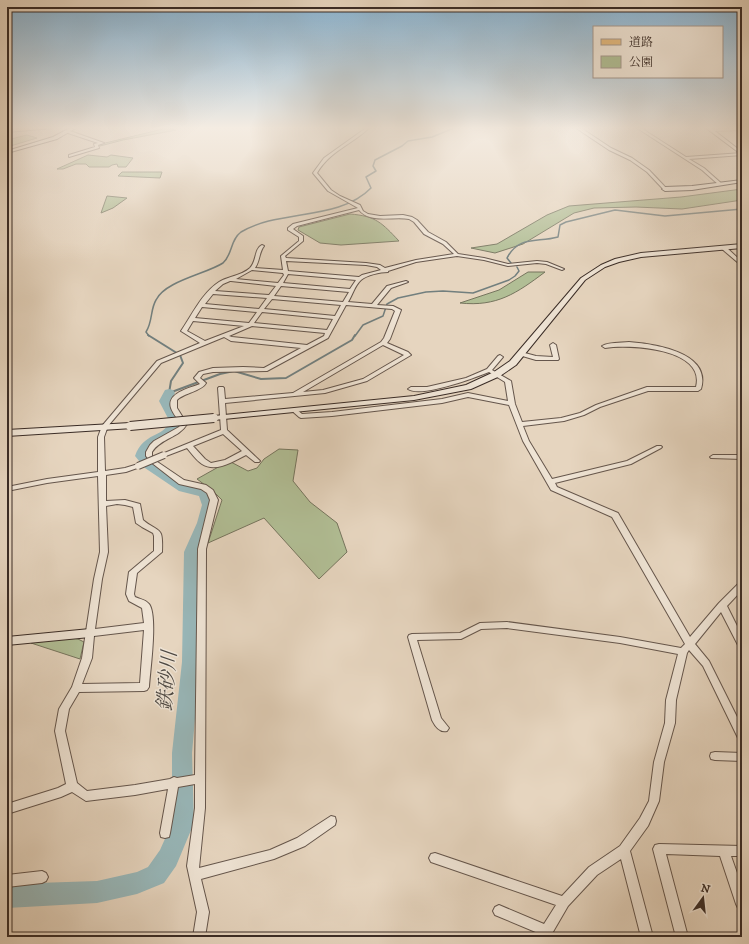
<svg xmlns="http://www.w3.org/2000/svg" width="749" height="944" viewBox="0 0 749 944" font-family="'IM FELL DW Pica','Noto Serif JP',serif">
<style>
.green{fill:#b1be95;stroke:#76755e}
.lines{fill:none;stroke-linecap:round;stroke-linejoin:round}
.stream-far1{stroke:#727f7e;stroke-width:1.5}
.stream{stroke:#727f7e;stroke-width:2}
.river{fill:#98b7b9;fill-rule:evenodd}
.street-casing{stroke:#65564c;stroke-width:2}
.secondary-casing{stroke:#3a2c26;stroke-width:2}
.primary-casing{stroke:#3a2c26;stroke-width:2}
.street{fill:#efe4d5;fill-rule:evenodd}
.secondary{fill:#efe4d5;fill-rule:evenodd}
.primary{fill:#e3ba80;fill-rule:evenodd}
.street-bridge-casing{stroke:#65564c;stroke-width:8;stroke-linecap:butt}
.secondary-bridge-casing{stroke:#3a2c26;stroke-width:10;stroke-linecap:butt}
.street-bridge{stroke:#efe4d5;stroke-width:6}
.secondary-bridge{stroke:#efe4d5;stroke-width:8}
.labels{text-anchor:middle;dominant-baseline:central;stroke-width:3;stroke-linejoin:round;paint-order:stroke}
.near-water-label{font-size:20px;font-style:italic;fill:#4d4843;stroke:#efe4d5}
</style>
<rect width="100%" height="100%" fill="#e6d5bf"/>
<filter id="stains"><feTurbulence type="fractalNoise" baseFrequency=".005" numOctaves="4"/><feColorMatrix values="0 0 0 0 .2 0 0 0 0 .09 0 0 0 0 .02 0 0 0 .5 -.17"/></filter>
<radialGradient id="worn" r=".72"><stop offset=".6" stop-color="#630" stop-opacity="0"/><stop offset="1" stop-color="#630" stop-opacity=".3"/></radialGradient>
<g class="green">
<polygon points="167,128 176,130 123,140 100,146 97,145"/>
<polygon points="27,135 37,138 7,147 7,140"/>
<polygon points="88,155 107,157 111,155 133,158 126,167 118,167 117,164 112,165 109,167 89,167 86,164 76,164 63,169 57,169"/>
<polygon points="122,172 162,172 160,178 118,176"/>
<polygon points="742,189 742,200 682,209 636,207 594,208 574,213 523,244 495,253 471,248 497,244 547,215 569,206 681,197"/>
<polygon points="107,196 127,198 113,208 101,213"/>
<path d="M350,214C376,216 382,223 399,241L341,245L320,243L298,230L299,227Z"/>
<path d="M528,272H545C517,293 497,307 460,303L499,290Z"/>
<polygon points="279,449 298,450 293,481 310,502 337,523 347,552 319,579 264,518 208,543 222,500 213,491 197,479 229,461 248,471 257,468 264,459"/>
<polygon points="73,638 78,639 84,642 80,659 31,643"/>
</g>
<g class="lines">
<g class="stream-far1">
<path d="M511,263L507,258C519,235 537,243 558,237L560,225L566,222L615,210L665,216L742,209"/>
<path d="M149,336L146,332C153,321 150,310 156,300C165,281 206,274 223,263C233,254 230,240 241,232C279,209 339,221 371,188L366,177L376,171L373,166L375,160L402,146L408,141L432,137L454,128"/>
<polyline points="355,336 363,325 383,316 387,304 398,298 426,292 443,291 473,293 509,280 515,276 519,271 517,267"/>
</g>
<polyline class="stream" points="148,335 180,355 183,363 171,381 169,393 220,374 234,371 261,379 286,378 352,340 355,335"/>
<path class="river" d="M169,389L173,390L175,393L171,401L182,422C174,439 155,438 149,456L155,462L189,485L209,490L214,496L216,505L213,523L200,552V662L192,753L194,823L176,866L164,883L137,894L97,903L7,908V884L97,881L137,872L148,867L160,850L172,823V753L182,662L184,552L197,523L202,505L199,496L179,491L145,468L135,456C144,432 162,438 170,422L159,401L165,390Z"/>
<g class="street-casing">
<g id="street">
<path d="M366,128H369C351,145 330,151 317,173L331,190L340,196L360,205L363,211L368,214L380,216L403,215L412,217L417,220L428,232L446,242L458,254L484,258L508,264L537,261L547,262L564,269L562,270L546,264L537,263L508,266L484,260L457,256L416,262L388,271V272C380,272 367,275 361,280C355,285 352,296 348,302L372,304L387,286L406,281L408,282L391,288L377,305L393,306L401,310L390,339L387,343L408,352L411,355L367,381L325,393L225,403L227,430L259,460L260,461L259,462H255L246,455C234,461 216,473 202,464C196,460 192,454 187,448L166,456H162L161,455L162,454L221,430L218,388L219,387H223L224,388L225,399L293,393L381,342L384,338L395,311L392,309L346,305L328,338L267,371L213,372L203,374L200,378L206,383C202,391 184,393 177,400V408L187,424C179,438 161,438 152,452V456L156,461L184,480L206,485L213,490L218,500L206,549L205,808L199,868L270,850L297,838L331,816L335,817L336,821L335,825L305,846L274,859L201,879L209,912L205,937H193L197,912L187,866L195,808V784L178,787L170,833L169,837L165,838L161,837L160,833L168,789L135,795L86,801L72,792L61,797L7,814V804L58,788L66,784L55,731L59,709L72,687L82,658L94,579L100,552L98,476L47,483L7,491V487L47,479L98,472V437L102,426L157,361L200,343L181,331C192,315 202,293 219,282C229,276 241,276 250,268C257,261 254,249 262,245L264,246C259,252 260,261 255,268L283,270L281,256L299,241V237L288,230V228L293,224L358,208L328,191L313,173L324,158ZM359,210C370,224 394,216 409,219L414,222L424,234L443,244L454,254L416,260L385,268L380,265L366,263L286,258L285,256L303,241V236L293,229L297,226ZM286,261L366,265L377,267L381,270L362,275L359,277L288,271ZM252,270L283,273L284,275L278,283L236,279ZM288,274L356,280L350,289L283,283ZM230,281H231L276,286L269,295L215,291L223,284ZM281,286L349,292L343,302L274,296ZM213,294L267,298L259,309L205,304ZM272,299L341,305L335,316L264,309ZM202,307L257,312L249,323L195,318ZM262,312L333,319L327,330L254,323ZM193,321L244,326L205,341L187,331ZM252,326L325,333L324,336L307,345L232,337L229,336ZM224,337L231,341L301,348L264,368L243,367L213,368L199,372L194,378L200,384C190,388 166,393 171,408C173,414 178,419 181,424L179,427L154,441L150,445L146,452V456L152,463L179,484L201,489L207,493L210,500L198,549L195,775L177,778L174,777L170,779L135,785L87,791L77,783L65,731L69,709L79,692L144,691L147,690L149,687C150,671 158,615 149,604C146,600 140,599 135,597L134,594L137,573L162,552C163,525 160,534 143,520L140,504L125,500L106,501V475L126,472L140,467L141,466L138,464L125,468L105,471L104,437L108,426L161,363ZM383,345L404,355L363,379L323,390L303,392ZM223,434L242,451L225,460L211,463L205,459L193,446ZM117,504L125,505L133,507L136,523L142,527L153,533L154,536V551L129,572L126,594L129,601L142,608L144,623L95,629L102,579L108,552L106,506ZM144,630L140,683L82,684L92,658L94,636Z"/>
<polygon points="576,128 580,128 584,130 611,148 632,158 649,170 667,189 664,190 647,172 630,160 609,150"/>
<polygon points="637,128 641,128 686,157 742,153 742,155 689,159 704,168 722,184 719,185 702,170"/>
<polygon points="731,128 742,128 742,130 711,131 709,130"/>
<polygon points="68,131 70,131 104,143 98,145 99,148 69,157 69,155 95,147 94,144 98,143 68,133"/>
<polygon points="722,247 726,247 742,262 742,266 722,249"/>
<path d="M629,342C654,344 712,352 701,389L698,391H648L600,407L584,415L564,421L523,426L529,441L552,479L627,461L657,446H661L662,447L661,448L631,464L555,483L557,487L618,513L690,637L719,603L739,583L742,582V590L727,606L742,636V648L739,647L721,612L695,644L709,661L742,727V741L739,740L703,666L689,650L687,653L676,700L675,723L664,762L659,801L648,826L630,851L653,937H641L621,859L597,875L568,906L550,937H536L538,933L495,915L493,911L495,907L499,905L544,924L556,905L431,862L429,858L431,854L435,853L562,896L589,867L620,846L640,818L649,801L654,762L665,723L666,700L678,654L620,643L507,628L481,629L461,639L417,640L441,718L449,728L447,731C440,733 435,726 432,720L408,637L409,635L412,634L460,633L480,623L507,622L620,637L681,648L685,644L612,517L551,490L523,441L509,405L468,397L442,403L332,416L301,418L299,417L291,410L292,409H296L302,414L332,412L442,399L468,393L508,401L505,382L489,372C474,378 421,398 408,389L411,387H427L466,378L487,369L498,356L500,355L503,357L492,370L511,381L515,404L522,422L561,418L580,413L596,405L647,387H696C706,348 629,344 605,348L602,346C609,342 621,343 629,342Z"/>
<polygon points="553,343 556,345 559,359 558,360 536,360 519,355 518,354 521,352 536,356 553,357 550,345"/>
<polygon points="713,455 742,455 742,459 711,458 710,457"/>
<polygon points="715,752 742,753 742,761 715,760 711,759 710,756 711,753"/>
<polygon points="659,844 742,846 742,856 731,856 742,887 742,910 738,908 736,904 720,856 666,854 688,937 676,937 653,849 655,845"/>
<polygon points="42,871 46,873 48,877 46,881 42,883 7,887 7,875"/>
</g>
</g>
<g class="secondary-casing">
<g id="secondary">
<polygon points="70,128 76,128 57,139 7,153 7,151 53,137"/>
<polygon points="706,128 711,128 742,152 742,155"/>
<polygon points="742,180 742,182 692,190 665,191 662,189 665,187 692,186"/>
<polygon points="742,244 742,248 641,257 619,262 605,267 585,280 516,365 500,376 471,389 414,400 214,420 210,418 214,416 414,396 466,385 494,372 510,361 581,278 601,265 615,259 641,253"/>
<polygon points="130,423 133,424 134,426 133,428 7,436 7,430"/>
<polygon points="90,629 94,630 96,633 94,636 90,637 7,645 7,637"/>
</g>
</g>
<g class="primary-casing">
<polygon id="primary" points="25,128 53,128 7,132 7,130"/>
</g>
<use href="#street" class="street"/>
<use href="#secondary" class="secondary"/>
<use href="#primary" class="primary"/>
<g class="street-bridge-casing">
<polyline id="street-bridge" points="138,466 164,455"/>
</g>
<g class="secondary-bridge-casing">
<polyline id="secondary-bridge" points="130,426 214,418"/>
</g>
<use href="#street-bridge" class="street-bridge"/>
<use href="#secondary-bridge" class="secondary-bridge"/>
</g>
<linearGradient id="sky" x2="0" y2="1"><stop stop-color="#88b5d5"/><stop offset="0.49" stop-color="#f4ece2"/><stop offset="1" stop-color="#f4ece2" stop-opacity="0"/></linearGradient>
<rect width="749" height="261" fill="url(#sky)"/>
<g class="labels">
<g class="near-water-label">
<text transform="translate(168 681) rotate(-85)">鉄砂川</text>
</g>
</g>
<rect width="749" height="944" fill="none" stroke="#e6d5bf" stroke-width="24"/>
<rect x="8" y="8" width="733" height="928" fill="none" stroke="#3a2c26" stroke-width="2"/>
<rect x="12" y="12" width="725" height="920" fill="none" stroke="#3a2c26"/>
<rect x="593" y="26" width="130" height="52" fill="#efe4d5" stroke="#a79a8f"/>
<rect x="601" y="39" width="20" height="6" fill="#e3ba80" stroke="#a79a8f"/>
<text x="629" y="46" font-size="12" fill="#3a2c26">道路</text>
<rect x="601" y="56" width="20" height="12" fill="#b1be95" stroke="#a79a8f"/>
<text x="629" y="66" font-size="12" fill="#3a2c26">公園</text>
<g transform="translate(703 898) rotate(15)" stroke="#efe4d5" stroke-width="3" paint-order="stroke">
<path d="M0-3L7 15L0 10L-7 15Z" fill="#3a2c26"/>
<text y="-6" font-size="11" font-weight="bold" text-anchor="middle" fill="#3a2c26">N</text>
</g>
<rect width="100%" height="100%" filter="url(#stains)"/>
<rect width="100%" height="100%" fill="url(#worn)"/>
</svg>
